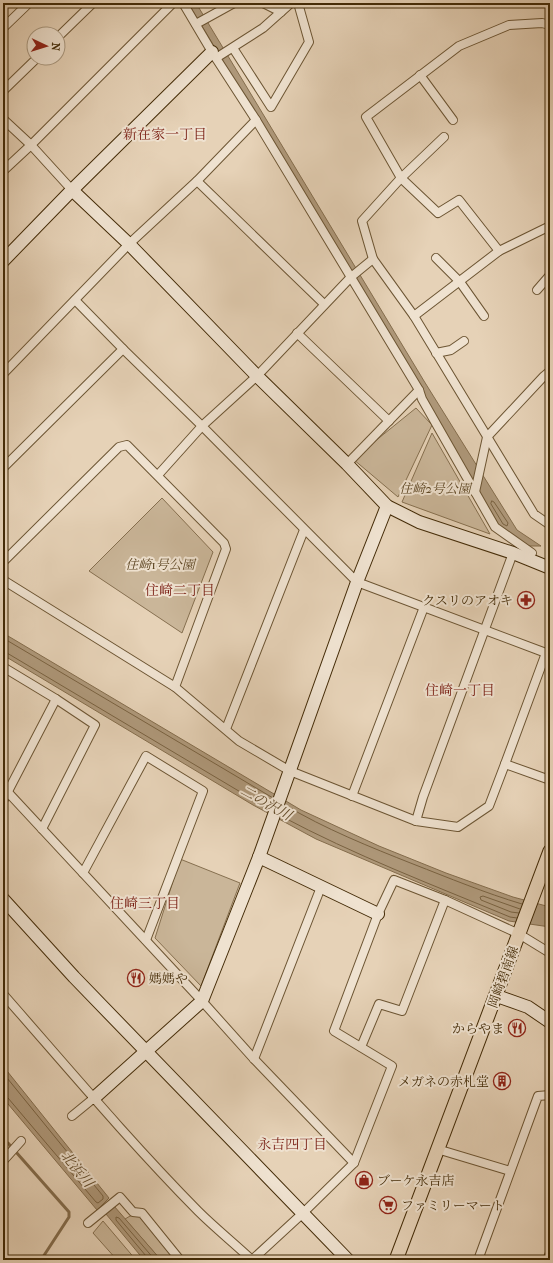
<svg xmlns="http://www.w3.org/2000/svg" width="553" height="1263" viewBox="0 0 553 1263" font-family="'IM FELL French Canon','Noto Serif JP',serif">
<style>
.green{fill:#cab699;stroke:#867050}
.water{fill:#af997b;stroke:#846d4d}
.lines{fill:none;stroke-linecap:round;stroke-linejoin:round}
.shore{stroke:#796241;stroke-width:1}
.stream{stroke:#846d4d;stroke-width:3}
.street-casing{stroke:#6c5533;stroke-width:10}
.secondary-casing{stroke:#432b07;stroke-width:14}
.primary-casing{stroke:#432b07;stroke-width:15}
.street{stroke:#efe2d0;stroke-width:8}
.secondary{stroke:#efe2d0;stroke-width:12}
.primary{stroke:#e6d2b7;stroke-width:13}
.labels{text-anchor:middle;dominant-baseline:central;stroke-width:4;stroke-linejoin:round;paint-order:stroke}
.park-label{font-size:13px;font-style:italic;fill:#5e4724;stroke:#efe2d0}
.poi-label{font-size:13px;fill:#432b07;stroke:#efe2d0;text-anchor:end}
.street-label{font-size:13px;fill:#432b07;stroke:#efe2d0}
.neighbourhood-label{font-size:14px;fill:#7a1f14;stroke:#efe2d0}
.water-label{font-size:14px;font-style:italic;fill:#5e4624;stroke:#efe2d0}
</style>
<rect width="100%" height="100%" fill="#e6d2b7"/>
<filter id="stains"><feTurbulence type="fractalNoise" baseFrequency=".005" numOctaves="4"/><feColorMatrix values="0 0 0 0 .2 0 0 0 0 .09 0 0 0 0 .02 0 0 0 .5 -.17"/></filter>
<radialGradient id="worn" r=".72"><stop offset=".6" stop-color="#630" stop-opacity="0"/><stop offset="1" stop-color="#630" stop-opacity=".3"/></radialGradient>
<g class="green">
<polygon points="416,408 432,425 398,497 353,459"/>
<polygon points="432,433 490,534 402,502"/>
<polygon points="162,498 213,552 182,633 89,571"/>
<polygon points="180,859 240,883 201,986 155,938"/>
<polygon points="137,1212 178,1260 161,1260 125,1219"/>
<polygon points="103,1221 136,1260 117,1260 93,1233"/>
</g>
<g class="water">
<polygon points="188,3 196,3 424,381 517,530 541,546 529,546 500,527 362,291"/>
<polygon points="3,633 301,810 379,846 446,873 513,897 550,907 550,927 509,921 316,839 253,805 3,655"/>
<polygon points="3,1066 109,1198 97,1210 3,1098"/>
<polygon points="114,1206 161,1260 144,1260 106,1214"/>
</g>
<g class="lines">
<g class="shore">
<polygon points="492,501 494,502 508,523 507,526 503,524 491,504"/>
<polyline points="3,638 273,798"/>
<polyline points="3,652 7,653 269,809"/>
<path d="M285,805C325,829 370,847 413,864C449,878 485,893 522,904"/>
<path d="M281,816C354,855 433,885 510,917L517,918"/>
<polyline points="519,913 511,912 481,900 480,897 483,896 520,909"/>
<polyline points="3,1073 103,1196 103,1199 98,1203 96,1202 8,1098 3,1096"/>
<polyline points="147,1260 146,1256 116,1220 116,1217 119,1218 155,1260"/>
</g>
<polyline class="stream" points="8,1143 69,1212 69,1217 41,1260"/>
<g class="street-casing">
<g id="street">
<polyline points="183,3 212,52 256,120 419,390 422,399 495,527 532,553"/>
<polyline points="263,3 281,12"/>
<polyline points="196,24 234,3"/>
<polyline points="550,25 542,23 509,25 459,46 366,117 401,178 362,221 373,259 414,316 534,514 550,525"/>
<polyline points="3,28 29,3"/>
<polyline points="58,37 93,3"/>
<polyline points="233,48 271,107 309,42 298,3"/>
<polyline points="216,58 263,28 291,3"/>
<polyline points="420,75 453,120"/>
<polyline points="3,91 37,58"/>
<polyline points="3,119 31,145 72,190"/>
<polyline points="444,137 401,178 438,213 459,200 499,251"/>
<polyline points="3,171 31,145 173,3"/>
<polyline points="197,181 324,304"/>
<polyline points="436,258 460,282 484,316"/>
<polyline points="537,290 550,275"/>
<polyline points="75,300 123,349 202,426 357,582 546,653 505,764 550,780"/>
<polyline points="414,316 499,251 550,226"/>
<polyline points="297,333 389,421"/>
<polyline points="436,353 451,350 464,341"/>
<polyline points="3,374 129,244 197,181 256,120"/>
<polyline points="347,464 419,390"/>
<polyline points="3,468 123,349"/>
<polyline points="158,475 202,426 257,376 351,277 373,259"/>
<polyline points="475,492 487,437 544,376 550,371"/>
<polyline points="3,562 119,447 127,445 224,543 226,549 175,687"/>
<polyline points="3,580 175,687 239,741 290,771 416,821 423,797 513,553"/>
<polyline points="3,667 56,699 95,725 42,829"/>
<polyline points="226,729 304,530"/>
<polyline points="3,787 202,1001 254,1059 354,1163"/>
<polyline points="352,796 424,607"/>
<polyline points="3,801 56,699"/>
<polyline points="416,821 458,827 489,806 505,764"/>
<polyline points="83,873 146,756 203,791 146,940"/>
<path d="M3,994C67,1067 130,1142 198,1211C215,1228 234,1243 252,1260"/>
<polyline points="361,1047 379,1004 402,1011 445,900"/>
<polyline points="254,1059 321,887"/>
<polyline points="72,1116 94,1098"/>
<polyline points="437,1149 510,1171"/>
<polyline points="3,1161 21,1141"/>
<polyline points="88,1223 120,1197 133,1212 142,1213 180,1260"/>
<polyline points="252,1260 303,1213 354,1163 392,1066 334,1031 378,914 394,880 445,900 519,934 550,953"/>
<polyline points="478,1260 538,1096 550,1095"/>
<polyline points="547,1260 550,1253"/>
</g>
</g>
<g class="secondary-casing">
<g id="secondary">
<polyline points="72,190 129,244 257,376 347,464 387,506 419,522 513,553 550,568"/>
<polyline points="3,261 72,190 212,52"/>
<polyline points="259,857 378,914"/>
<polyline points="3,899 74,977 348,1260"/>
<polyline points="497,996 528,1007 550,1022"/>
<polyline points="94,1098 202,1001 259,857 357,582 387,506"/>
</g>
</g>
<g class="primary-casing">
<polyline id="primary" points="396,1260 550,851"/>
</g>
<use href="#street" class="street"/>
<use href="#secondary" class="secondary"/>
<use href="#primary" class="primary"/>
</g>
<defs>
<g id="pharmacy-ring" transform="scale(0.9)"><circle r="9.5" fill="#efe2d0" stroke="#8f2418" stroke-width="1.5"/><path d="M-2-6h4v4h4v4h-4v4h-4v-4h-4v-4h4Z" fill="#8f2418"/></g>
<g id="restaurant-ring" transform="scale(0.9)"><circle r="9.5" fill="#efe2d0" stroke="#8f2418" stroke-width="1.5"/><path d="M-5-6h1v4h1v-4h1v4h1v-4h1v5L-1.5 .5V6h-2V.5L-5-1ZM5-6V6H3V1.5H1.5Q1.5-4 5-6Z" fill="#8f2418"/></g>
<g id="building-ring" transform="scale(0.9)"><circle r="9.5" fill="#efe2d0" stroke="#8f2418" stroke-width="1.5"/><path d="M-4-6H4V6H1V3H-1V6H-4ZM-2.5-4.3h1.7v1.8h-1.7ZM.8-4.3h1.7v1.8H.8ZM-2.5-1h1.7V.8h-1.7ZM.8-1h1.7V.8H.8Z" fill="#8f2418"/></g>
<g id="shop-ring" transform="scale(0.9)"><circle r="9.5" fill="#efe2d0" stroke="#8f2418" stroke-width="1.5"/><path d="M-5-2.5h2.3a2.7 3.5 0 0 1 5.4 0H5L5.5 6h-11ZM-1.5-2.5h3a1.5 2.3 0 0 0-3 0Z" fill="#8f2418"/></g>
<g id="supermarket-ring" transform="scale(0.9)"><circle r="9.5" fill="#efe2d0" stroke="#8f2418" stroke-width="1.5"/><path d="M-6-5.5h2.5l.6 2H6L4.5 2H-2.5L-4.4-4H-6ZM-1.5 3.2a1.3 1.3 0 1 0 .1 0ZM3 3.2a1.3 1.3 0 1 0 .1 0Z" fill="#8f2418"/></g>
</defs>
<g fill-rule="evenodd">
<use href="#pharmacy-ring" x="526" y="600"/>
<use href="#restaurant-ring" x="136" y="978"/>
<use href="#restaurant-ring" x="517" y="1028"/>
<use href="#building-ring" x="502" y="1081"/>
<use href="#shop-ring" x="364" y="1180"/>
<use href="#supermarket-ring" x="388" y="1205"/>
</g>
<g class="labels">
<g class="park-label">
<text x="435" y="488">住崎2号公園</text>
<text x="160" y="564">住崎1号公園</text>
</g>
<g class="poi-label">
<text x="513" y="600">クスリのアオキ</text>
<text x="149" y="978" text-anchor="start">媽媽や</text>
<text x="504" y="1028">からやま</text>
<text x="489" y="1081">メガネの赤札堂</text>
<text x="377" y="1180" text-anchor="start">ブーケ永吉店</text>
<text x="401" y="1205" text-anchor="start">ファミリーマート</text>
</g>
<g class="street-label">
<text transform="translate(503 977) rotate(-70)">岡崎碧南線</text>
</g>
<g class="neighbourhood-label">
<text x="165" y="134">新在家一丁目</text>
<text x="180" y="590">住崎二丁目</text>
<text x="460" y="690">住崎一丁目</text>
<text x="145" y="903">住崎三丁目</text>
<text x="292" y="1144">永吉四丁目</text>
</g>
<g class="water-label">
<text transform="translate(266 803) rotate(29)">二の沢川</text>
<text transform="translate(77 1169) rotate(51)">北浜川</text>
</g>
</g>
<rect width="553" height="1263" fill="none" stroke="#e6d2b7" stroke-width="16"/>
<rect x="4" y="4" width="545" height="1255" fill="none" stroke="#432b07" stroke-width="2"/>
<rect x="8" y="8" width="537" height="1247" fill="none" stroke="#432b07"/>
<g transform="translate(46 46) rotate(94)"><circle r="19" fill="#efe2d0" stroke="#aa9980"/>
<path d="M0-3L7 15L0 10L-7 15Z" fill="#8f2418"/>
<text y="-6" font-size="11" font-weight="bold" text-anchor="middle" fill="#432b07">N</text>
</g>
<rect width="100%" height="100%" filter="url(#stains)"/>
<rect width="100%" height="100%" fill="url(#worn)"/>
</svg>
